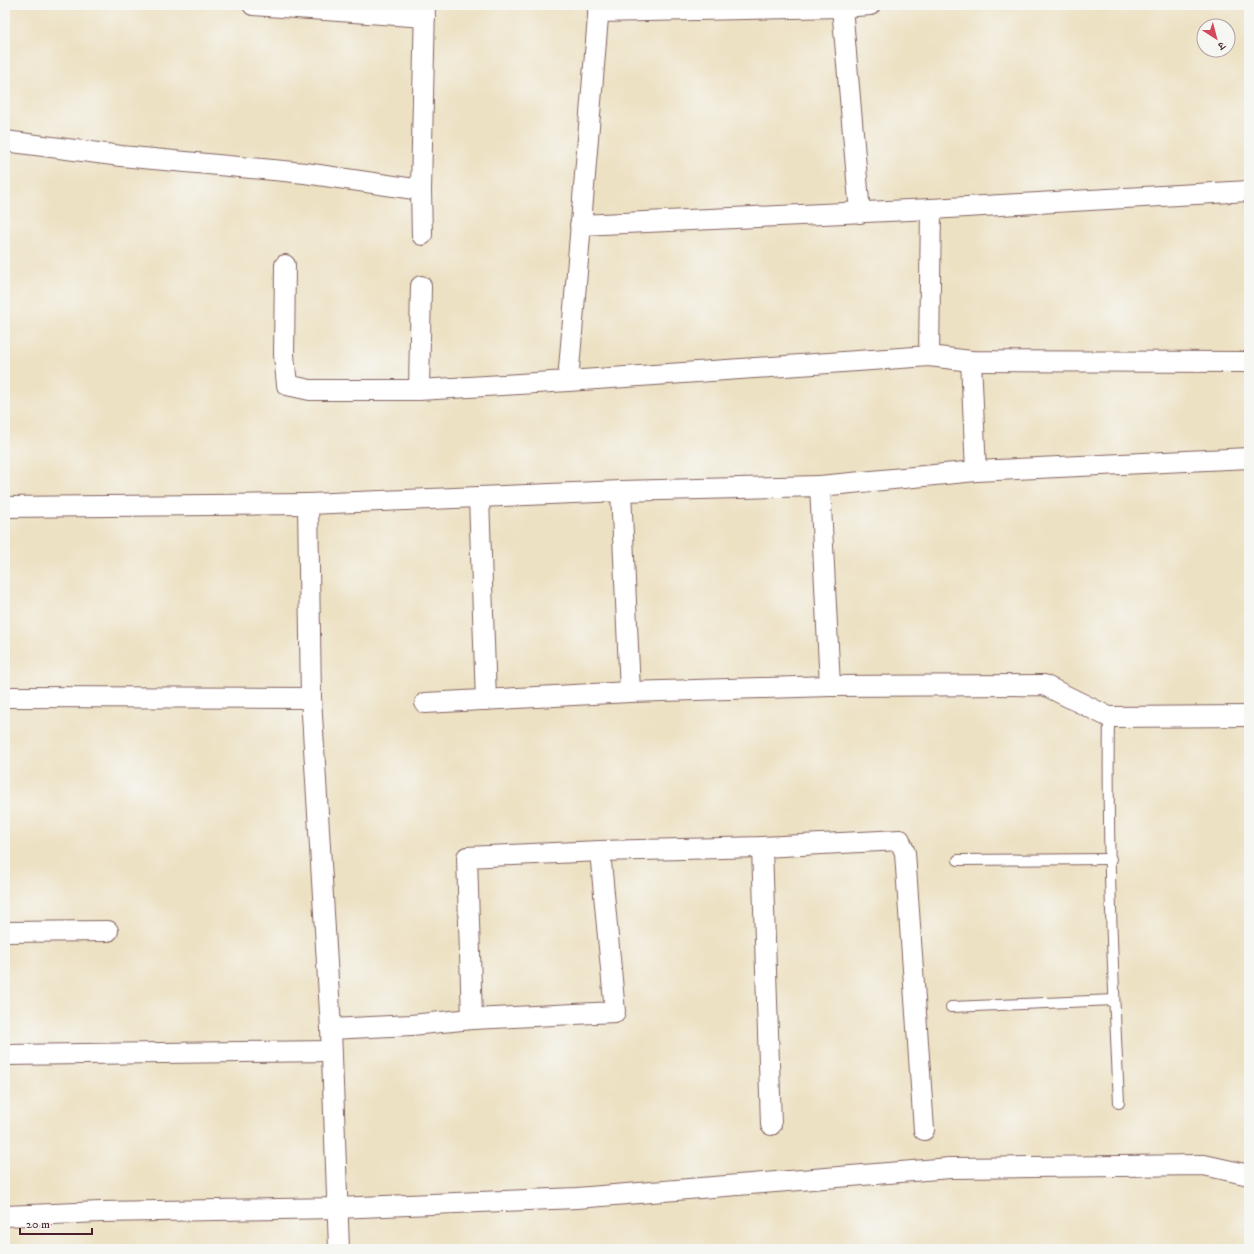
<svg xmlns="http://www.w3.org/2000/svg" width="1254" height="1254" viewBox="0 0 1254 1254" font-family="'IM FELL DW Pica','Noto Serif Devanagari',serif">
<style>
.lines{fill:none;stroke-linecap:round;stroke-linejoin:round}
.lane-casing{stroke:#836360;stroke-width:12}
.street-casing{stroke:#836360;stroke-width:22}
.lane{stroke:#fff;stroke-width:10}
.street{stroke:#fff;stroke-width:20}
</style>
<rect width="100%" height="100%" fill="#f6f6f2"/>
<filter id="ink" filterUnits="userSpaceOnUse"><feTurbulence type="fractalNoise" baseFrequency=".025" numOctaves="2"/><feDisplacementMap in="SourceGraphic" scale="8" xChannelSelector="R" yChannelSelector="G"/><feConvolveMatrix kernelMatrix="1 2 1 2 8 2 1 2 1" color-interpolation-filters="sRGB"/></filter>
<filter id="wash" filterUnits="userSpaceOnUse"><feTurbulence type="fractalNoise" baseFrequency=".012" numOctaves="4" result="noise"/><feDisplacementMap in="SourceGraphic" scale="16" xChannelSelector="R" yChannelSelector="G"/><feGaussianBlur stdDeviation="0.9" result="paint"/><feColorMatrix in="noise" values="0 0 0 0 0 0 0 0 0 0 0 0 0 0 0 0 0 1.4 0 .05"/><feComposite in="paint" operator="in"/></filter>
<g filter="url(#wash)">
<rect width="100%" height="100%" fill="#ede1c3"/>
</g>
<g filter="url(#ink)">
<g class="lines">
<g class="lane-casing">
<g id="lane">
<path d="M1109,717C1107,845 1113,975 1119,1103"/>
<polyline points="958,860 1111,859"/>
<polyline points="951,1007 1114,1000"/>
</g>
</g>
<g class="street-casing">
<g id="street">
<polyline points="253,5 425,17"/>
<polyline points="842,7 860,213"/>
<polyline points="598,12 842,7 870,5"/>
<polyline points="5,141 121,156 305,173 421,190 422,235"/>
<polyline points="421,190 425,5"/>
<polyline points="580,225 931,209 1249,191"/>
<polyline points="285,265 284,355 287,385 310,390 419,390"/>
<polyline points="421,286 419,390 568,381 599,5"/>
<polyline points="929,356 931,209"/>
<polyline points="971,361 976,471"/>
<polyline points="568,381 929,356 971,361 1249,362"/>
<polyline points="820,486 976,471 1249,458"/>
<polyline points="621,491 630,692"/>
<polyline points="479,498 486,700"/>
<polyline points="5,507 308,504"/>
<polyline points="5,697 311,698"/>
<polyline points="425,703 630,692 830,686"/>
<polyline points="762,847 771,1125"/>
<polyline points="5,932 108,931"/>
<polyline points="472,1019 467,857 600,851 762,847 900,840 905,853 924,1130"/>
<polyline points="331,1029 411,1025 472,1019 615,1012 600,851"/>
<polyline points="5,1055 331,1051"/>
<polyline points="5,1216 101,1212 337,1208 577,1198 950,1168 1204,1165 1249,1175"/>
<polyline points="339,1249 331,1029 311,698 308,504 621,491 820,486 830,686 1044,685 1109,717 1249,716"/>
</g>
</g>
<use href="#lane" class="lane"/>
<use href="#street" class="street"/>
</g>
</g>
<rect width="1254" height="1254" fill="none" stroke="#f6f6f2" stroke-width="20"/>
<g transform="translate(1216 38) rotate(144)"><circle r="19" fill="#f6f6f2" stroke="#b1a0a2"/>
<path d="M0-3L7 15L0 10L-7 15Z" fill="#d1495b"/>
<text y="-6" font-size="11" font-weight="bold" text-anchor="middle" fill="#4a1f2b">उ</text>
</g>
<path d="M20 1228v6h72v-6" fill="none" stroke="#4a1f2b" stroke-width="2"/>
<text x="26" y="1228" font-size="12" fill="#4a1f2b" stroke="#f6f6f2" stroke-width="3" paint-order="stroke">20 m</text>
</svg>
